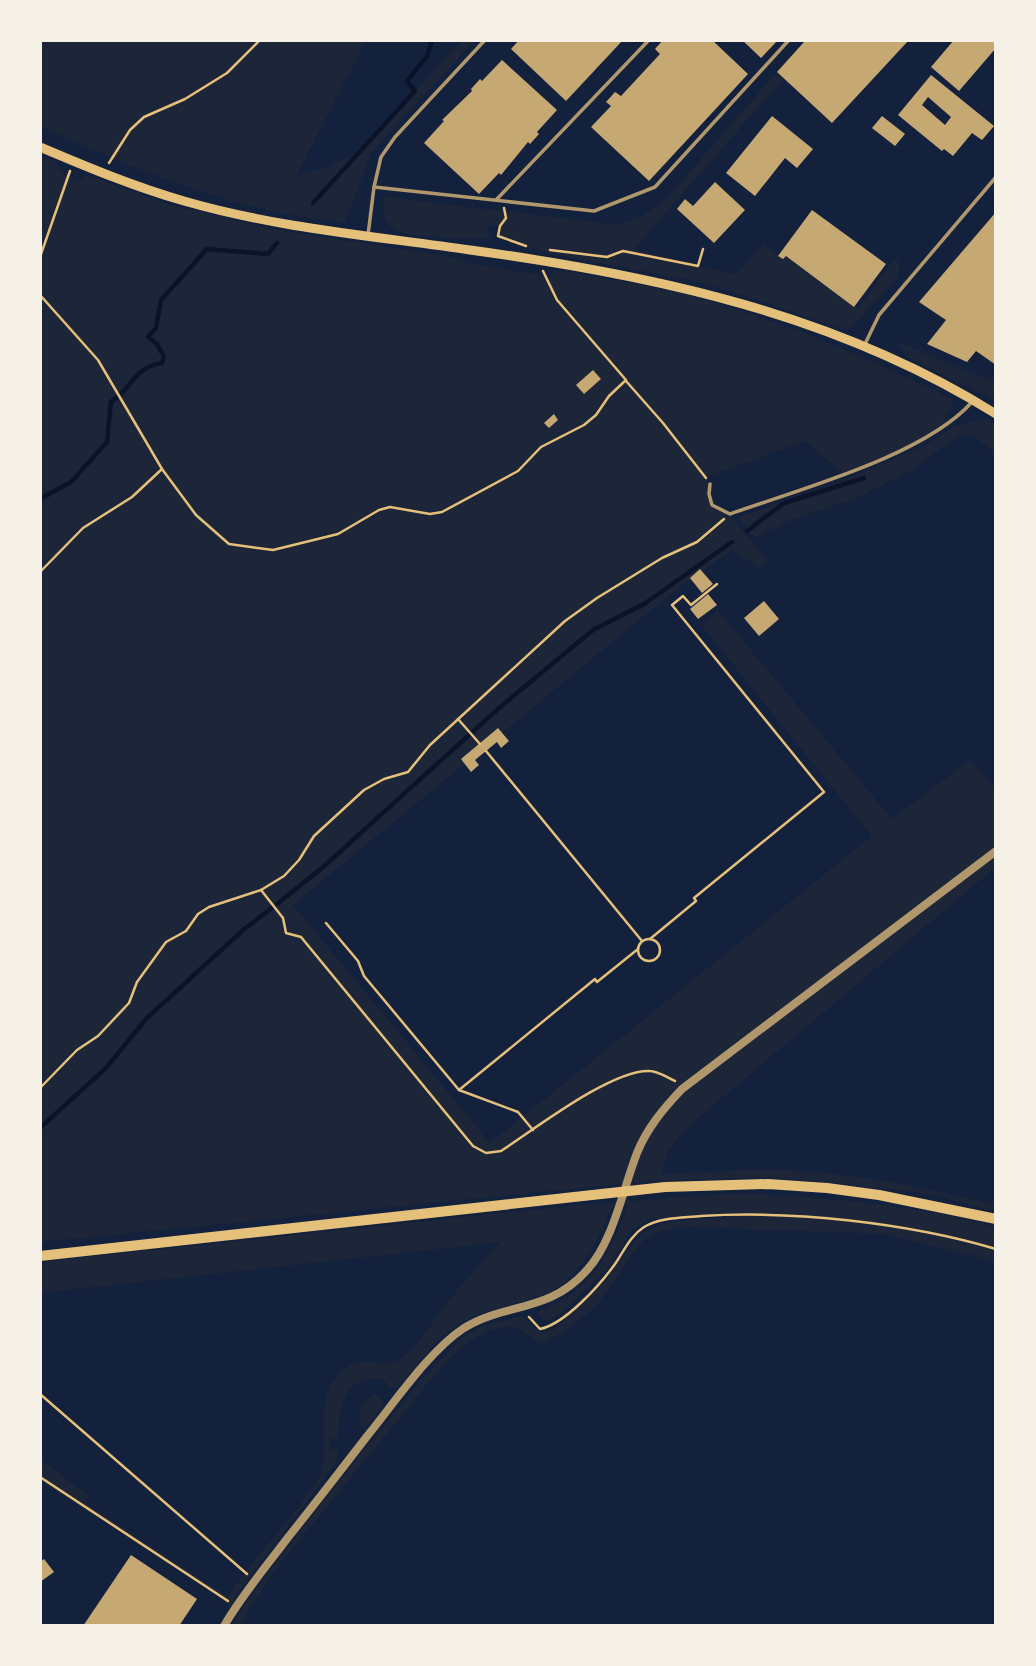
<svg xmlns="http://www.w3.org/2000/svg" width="1036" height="1666" viewBox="0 0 1036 1666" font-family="Jost,sans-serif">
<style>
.green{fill:#1d2539}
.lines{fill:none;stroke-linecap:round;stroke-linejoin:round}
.stream{stroke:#0b132b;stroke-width:4.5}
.building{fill:#c6a872;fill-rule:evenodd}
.path{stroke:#e5c07b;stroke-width:2.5}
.service{stroke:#b1986c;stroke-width:3.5}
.tertiary{stroke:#b1986c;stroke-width:8}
.secondary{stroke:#e5c07b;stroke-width:9}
.primary{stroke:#e5c07b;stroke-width:10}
</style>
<rect width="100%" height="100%" fill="#14213d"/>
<g class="green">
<path d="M40,40H366L296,176L328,167L361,150L462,40H475L371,153L345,223C321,219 295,217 271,211C191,192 115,161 40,126Z"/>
<path d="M777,72L784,78L634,249L735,275L764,244L783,259L786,256L858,309L896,257L900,269L897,277L854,325L844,330C786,310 730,288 670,276C613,264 552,259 498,236L499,226L488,225L487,234L491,236V239C469,237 409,240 392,228C388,225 385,218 383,214L385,197L620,225L644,215L667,198Z"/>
<path d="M40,155L56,162L63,175L81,182L86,175L174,206L283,231L446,256L472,264L551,277L554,269C602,279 653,285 700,298C788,323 870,359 952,399V406L946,417L947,423L918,442L844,474L805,441L706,477C711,486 709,494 712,505L730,514L750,540L768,561L760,568L732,550L673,592L293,905L490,1143L872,836L701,625L718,611L892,819L970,760L996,788V867L684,1130L669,1150L661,1174C697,1173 733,1170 769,1170C846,1171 921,1187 996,1205V1212L926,1193L769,1177L651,1181L40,1242Z"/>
<polygon points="898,342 996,383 996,401 907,357"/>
<polygon points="985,418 996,425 996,453 972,436 957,437 913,469 855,499 795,518 754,538 739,517 853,477 925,445 953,427"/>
<path d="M754,1194C836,1199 917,1205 996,1227V1261L884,1234L692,1227C678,1228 661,1228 649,1236C631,1250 620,1275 606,1293C589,1316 567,1331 542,1344C533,1339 522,1329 513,1327C492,1323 464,1346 449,1358L275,1570L239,1626H232L243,1607L326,1497L420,1381L460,1339L481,1326L522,1316C539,1334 541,1338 563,1322L561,1319L595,1288L598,1289C613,1274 623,1252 639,1237C661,1217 697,1220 724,1218L725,1215L659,1221L654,1217L631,1230L611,1265L559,1315L544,1321L537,1313C548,1307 561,1302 571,1294C602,1272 615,1239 628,1205L612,1207C595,1246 578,1284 534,1298C507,1307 477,1310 453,1328C430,1344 417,1368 397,1387L391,1388L382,1378C343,1377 340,1406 338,1437L330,1439V1449L338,1450V1460L233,1599L238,1604L234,1610L202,1585L40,1480V1459L89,1496L85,1503L228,1597L245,1572L299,1507C304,1495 320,1482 322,1472C327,1445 316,1400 336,1377C360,1348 380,1372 399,1360C419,1347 432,1322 447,1303C463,1282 482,1262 500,1242L40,1293V1262L569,1206L709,1195Z"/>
<path d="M377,1394L382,1402V1407L368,1425H362L359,1422C360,1409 362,1398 377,1394Z"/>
</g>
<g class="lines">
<g class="stream">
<polyline points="313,203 415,91 407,81 427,56 432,40"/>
<path d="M40,499L71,482L107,442L111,402C134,387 132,368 162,363L164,357L157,344L148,337L156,328L161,300L207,249L268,254L277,243"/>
<polyline points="747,531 784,503 864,478"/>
<polyline points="277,904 322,868 499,708 593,630 644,604 732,542"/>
<polyline points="40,1128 106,1068 146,1019 242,931 273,907"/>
</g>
</g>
<g class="building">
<polygon points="519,40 623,40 566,101 511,49"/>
<polygon points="663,40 671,42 673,40 712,40 748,74 649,181 591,127 611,106 606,102 615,92 621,96 660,54 655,49"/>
<polygon points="742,40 778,40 761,58"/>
<polygon points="801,40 909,40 832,123 777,72 804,42"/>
<polygon points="954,40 996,40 996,48 959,91 931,67"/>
<polygon points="502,60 557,110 537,132 539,134 530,144 528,142 501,175 499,173 479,194 424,143 444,121 442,120 472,91 471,89 480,79 482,81"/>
<path d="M931,75L994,126L982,140L972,133L953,156L944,149L942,151L898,115ZM928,97L951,117L945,125L922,105Z"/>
<polygon points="772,116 813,149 797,168 785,158 755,196 726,173"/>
<polygon points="882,116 905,134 895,146 872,128"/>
<polygon points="715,182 745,210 714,243 677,209 685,199 693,206"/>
<polygon points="812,210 886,264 854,307 786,256 783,259 778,256"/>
<polygon points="996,212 996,365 976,351 967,362 927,344 946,320 919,302"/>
<polygon points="593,370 601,379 584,394 576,385"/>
<polygon points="554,414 558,420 549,428 544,423"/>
<polygon points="700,569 713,584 702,593 690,578"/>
<polygon points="708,594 717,605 698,619 690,609"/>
<polygon points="764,601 779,619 759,636 744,618"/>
<polygon points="498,728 509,741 501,748 497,742 475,760 479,765 471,772 461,759"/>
<polygon points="131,1555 197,1599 179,1626 83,1626"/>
<polygon points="44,1559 54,1572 40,1582 40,1562"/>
</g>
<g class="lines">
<g class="path">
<polyline points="109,163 130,130 144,117 185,99 227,73 260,40"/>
<polyline points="504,208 506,218 500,226 498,236 526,246"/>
<polyline points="550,250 607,257 623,251 698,266 703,249"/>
<polyline points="40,257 70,171"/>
<polyline points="40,295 98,360 162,469 196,515 229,544 273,550 338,534 379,510 390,507 430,514 442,512 518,471 541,447 584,425 596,415 609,396 626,380 557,300 543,271"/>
<polyline points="626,381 663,423 706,478"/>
<polyline points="40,572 83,528 132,497 162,469"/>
<polyline points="458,719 480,744"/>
<polyline points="486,751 642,941"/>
<path d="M261,890L283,918L286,933L301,937L473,1146L486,1153L501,1151C535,1129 612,1069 650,1071C658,1071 668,1078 675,1081"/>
<polyline points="326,923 358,961 364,976 459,1090"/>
<circle cx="649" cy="950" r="11"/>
<polyline points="650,939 696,901 694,898 824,792 672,605 683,596 691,605 717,584"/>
<polyline points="40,1088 77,1050 98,1036 129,1003 137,982 166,942 186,931 198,914 209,907 261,890 284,876 299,860 314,836 364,790 384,779 408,772 430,745 565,621 597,598 662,558 697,542 724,519"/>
<polyline points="533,1130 518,1112 459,1090 595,979 597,982 638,949"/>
<path d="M529,1317L540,1329C565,1324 600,1285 615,1264C624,1251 630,1236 644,1227C661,1217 683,1218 701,1216C792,1210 908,1223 996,1249"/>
<polyline points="40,1394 247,1574"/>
<polyline points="40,1477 228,1601"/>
</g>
<g class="service">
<polyline points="374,187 594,211 655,187 789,40"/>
<polyline points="496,200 649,40"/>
<polyline points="368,235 374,187 381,157 395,137 485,40"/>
<polyline points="864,346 879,315 996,177"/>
<path d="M710,484L709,494L712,505L730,514C800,489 924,456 972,402"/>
</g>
<path class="tertiary" d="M224,1626C242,1595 265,1568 286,1540C314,1505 341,1470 368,1435C395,1402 429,1351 464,1328C506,1302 548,1314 587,1270C613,1242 623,1189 637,1153C647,1128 664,1108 682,1089L996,851"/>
<path class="secondary" d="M40,147C87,167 135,187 184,201C277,228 374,236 470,250C654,275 836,314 996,414"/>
<polyline class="primary" points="40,1256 665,1187 768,1184 827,1188 879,1195 996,1219"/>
</g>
<rect width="1036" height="1666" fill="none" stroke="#f6f1e7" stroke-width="84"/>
</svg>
